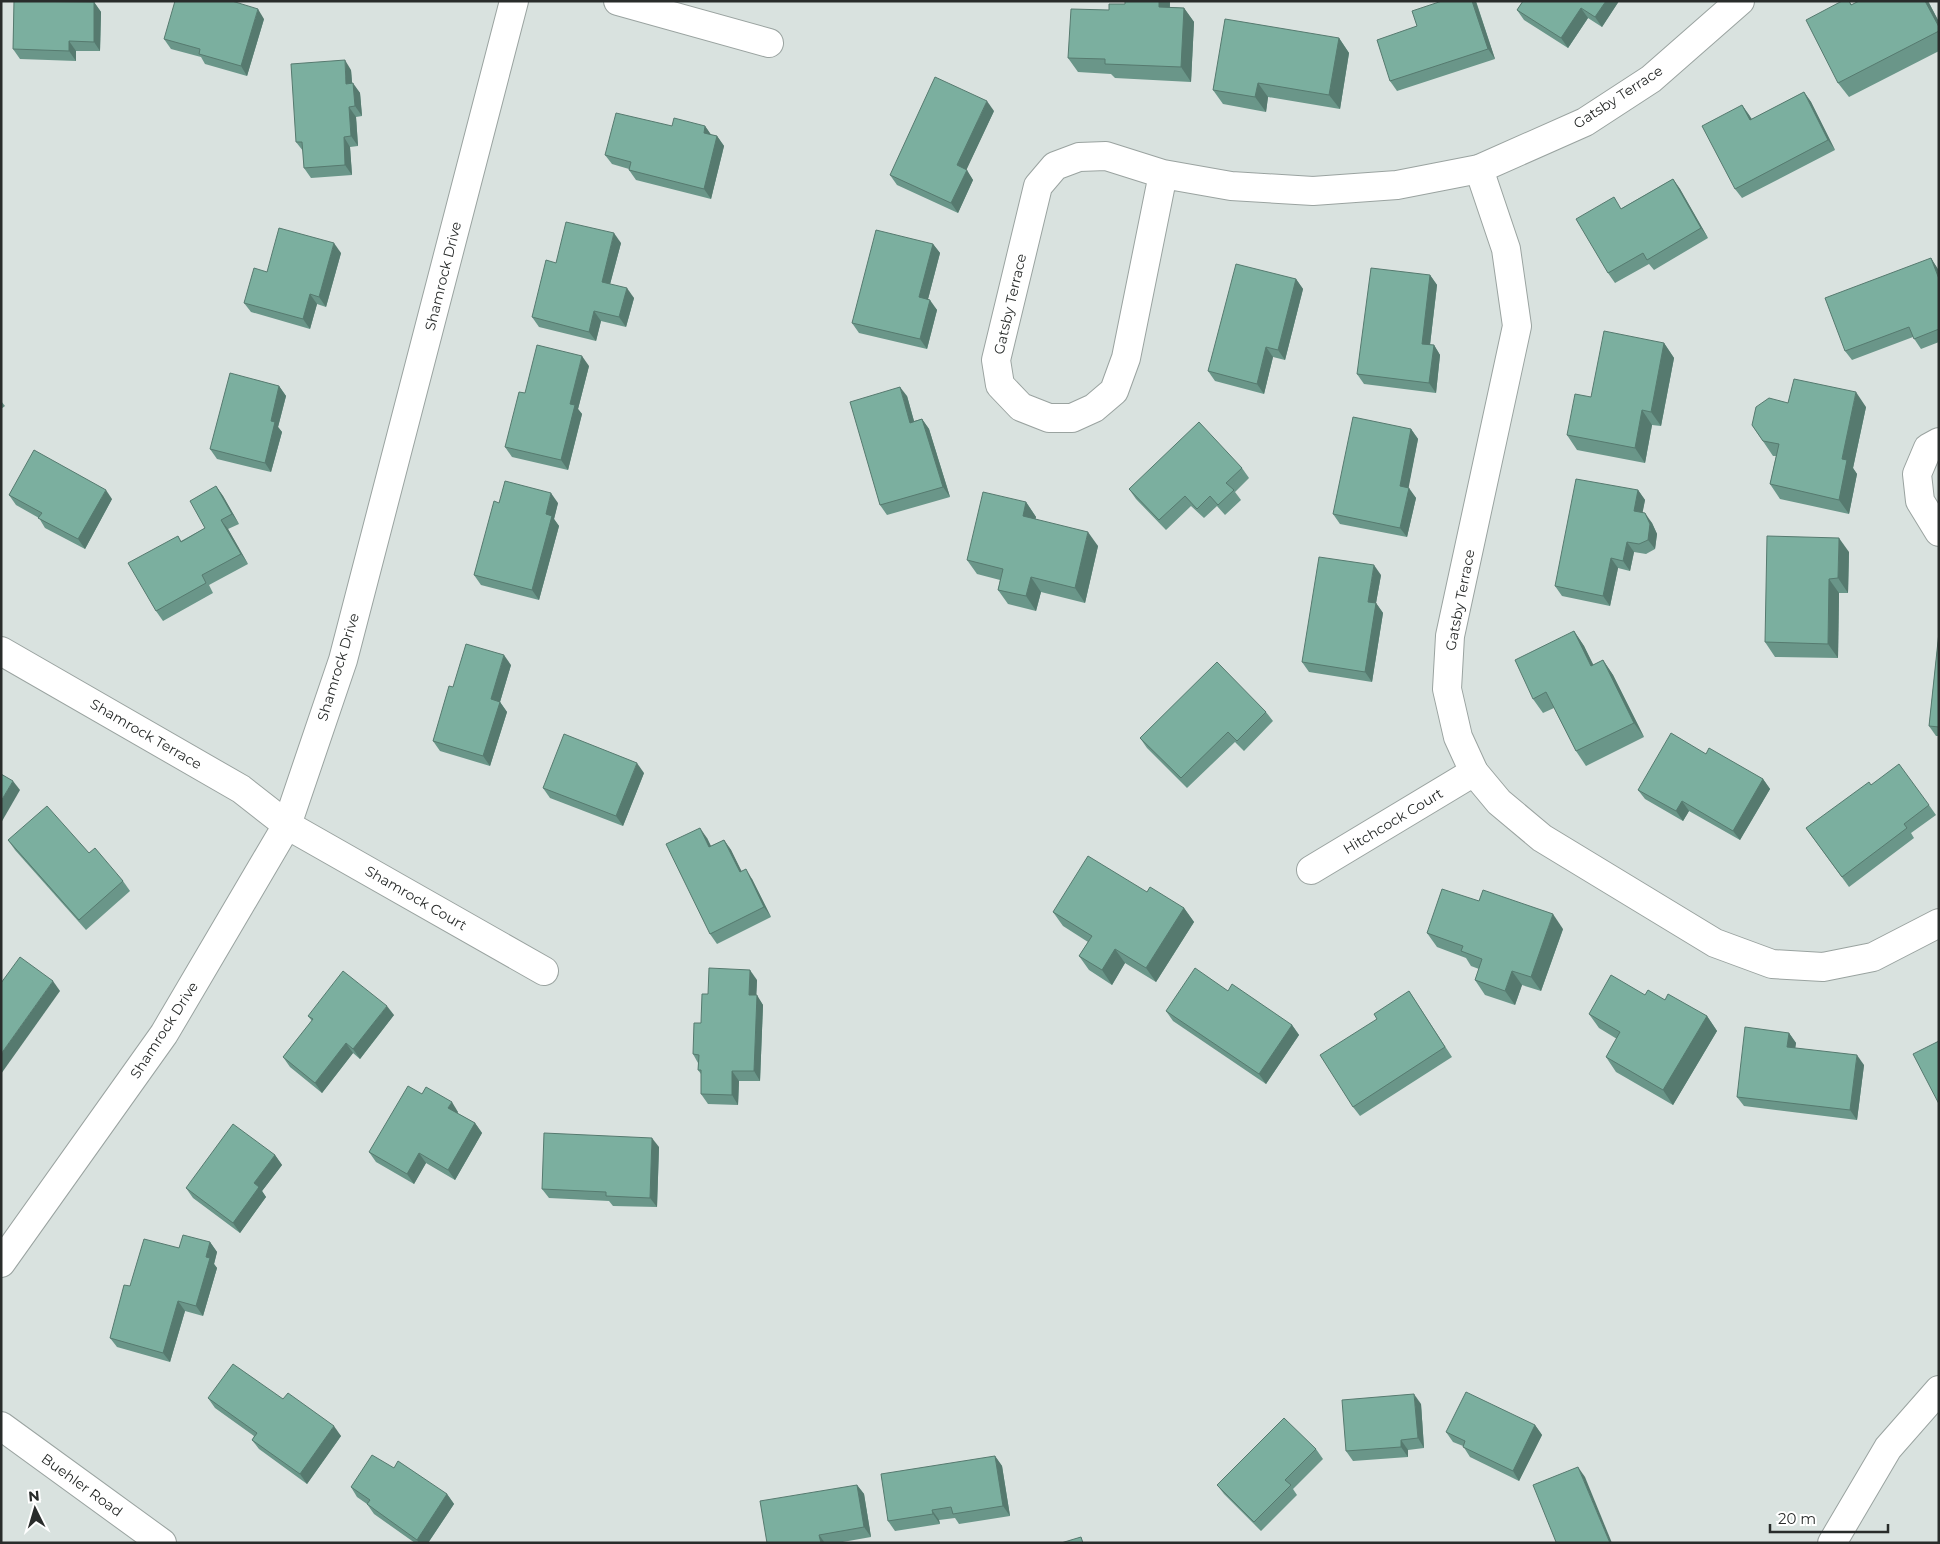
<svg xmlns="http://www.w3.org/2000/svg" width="1940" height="1544" viewBox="0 0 1940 1544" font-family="Montserrat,sans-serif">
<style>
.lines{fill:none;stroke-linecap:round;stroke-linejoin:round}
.minor-casing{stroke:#9aa3a0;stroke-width:30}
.minor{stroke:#fff;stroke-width:28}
.wall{fill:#6a9689}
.shaded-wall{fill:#567a6f}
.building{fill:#7baf9f;stroke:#567a6f}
.labels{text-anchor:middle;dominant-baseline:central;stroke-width:4.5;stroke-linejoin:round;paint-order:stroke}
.street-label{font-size:14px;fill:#292c2b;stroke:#fff}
</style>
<rect width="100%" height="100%" fill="#d9e2df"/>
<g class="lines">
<g class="minor-casing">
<g id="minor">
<polyline points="618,1 769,43"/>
<polyline points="1479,169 1506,249 1517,326 1450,636 1447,689 1458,737 1474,772 1499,802 1542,838 1715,943 1772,964 1823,967 1873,957 1939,923"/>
<polyline points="1163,174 1126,358 1114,391 1094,408 1072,418 1049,418 1021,407 1000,385 996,360 1038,186 1055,166 1079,157 1106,156 1163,174 1231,186 1313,191 1397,185 1479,169 1585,122 1651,79 1740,1"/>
<polyline points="1939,442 1928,448 1917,474 1920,501 1939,532"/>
<polyline points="1,651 241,789 287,825 544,971"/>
<polyline points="1311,870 1474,772"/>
<polyline points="1,1263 164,1034 287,825 343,660 514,1"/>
<polyline points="1,1426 162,1543"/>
<polyline points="1832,1543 1888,1448 1939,1390"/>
</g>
</g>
<use href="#minor" class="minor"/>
</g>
<g class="wall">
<polygon points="14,1 78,1 79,2 94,2 101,12 100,51 76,51 76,61 20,59 13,49"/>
<polygon points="1125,1 1170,1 1170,7 1184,8 1194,22 1191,82 1115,78 1111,74 1078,72 1068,58 1109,10 1125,4"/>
<polygon points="1442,1 1476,1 1495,59 1397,91 1390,81 1417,26"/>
<polygon points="1523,1 1619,1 1602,27 1588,18 1568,48 1524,20 1517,10"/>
<polygon points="1842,1 1849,1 1852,5 1859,1 1928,1 1939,22 1939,51 1849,97 1838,83"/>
<polygon points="264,19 247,76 205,64 201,57 171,49 164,39"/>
<polygon points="1339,38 1349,53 1340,109 1268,97 1266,112 1223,104 1213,90"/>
<polygon points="351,70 352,83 360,93 362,116 356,117 358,146 350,147 352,175 311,178 304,168 303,151 296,142"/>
<polygon points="1804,92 1811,102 1835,150 1742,198 1735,189 1742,105 1752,119"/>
<polygon points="994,111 966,170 973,180 958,213 897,185 890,175"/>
<polygon points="672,126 705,126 711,135 717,136 724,146 711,199 636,180 629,170 629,169 612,164 605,155"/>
<polygon points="1673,179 1680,189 1708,238 1654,270 1649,264 1615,283 1608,273 1622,208"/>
<polygon points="621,243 610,284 634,298 626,327 601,321 596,341 539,327 532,317 556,263"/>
<polygon points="933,244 940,253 928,299 937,310 927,349 859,333 852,323"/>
<polygon points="341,253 326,307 317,304 310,329 251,312 244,303 267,272"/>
<polygon points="1931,258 1939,271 1939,342 1921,349 1913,337 1852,360 1845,351"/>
<polygon points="1430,275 1437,285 1430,345 1434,345 1440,355 1436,393 1364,384 1357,374"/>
<polygon points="1296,279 1303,289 1285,360 1273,357 1264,394 1215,381 1208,371"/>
<polygon points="1664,343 1674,358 1661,426 1652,425 1645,463 1577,450 1567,435 1591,397"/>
<polygon points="589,366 578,409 582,414 568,470 512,457 505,447 525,393"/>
<polygon points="279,386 286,396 278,427 282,432 271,472 217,459 210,449"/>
<polygon points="907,396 914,421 922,419 929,429 950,497 887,515 880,505"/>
<polygon points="1,401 5,406 1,409"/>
<polygon points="1788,403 1866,407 1853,468 1857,474 1849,514 1780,499 1770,484 1776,456 1773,456 1752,425"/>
<polygon points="1411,429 1418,439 1408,488 1416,498 1407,537 1340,524 1333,514"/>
<polygon points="1242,468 1249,478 1235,492 1241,500 1225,515 1217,506 1204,518 1191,506 1166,530 1136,499 1129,489"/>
<polygon points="216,486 223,496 239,524 228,529 248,564 209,585 213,593 163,621 156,611 178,536 181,541 205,528"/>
<polygon points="1638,490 1645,500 1642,513 1652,523 1657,534 1655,549 1646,554 1634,552 1630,571 1618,568 1610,606 1562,596 1555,586"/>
<polygon points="9,495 112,499 85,549 45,528 39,518 16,505"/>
<polygon points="1026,502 1036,517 1035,519 1098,546 1085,603 1041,592 1036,611 1008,604 998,590 1000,580 977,574 967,560"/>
<polygon points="499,503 558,503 554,519 559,526 539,600 481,585 474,575"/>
<polygon points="1849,552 1848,593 1839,593 1838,658 1775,657 1765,642"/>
<polygon points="1381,575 1376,603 1383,613 1372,682 1309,672 1302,662"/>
<polygon points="1574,631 1584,646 1593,665 1603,660 1613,675 1644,737 1586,766 1576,751 1554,708 1543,713 1533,699"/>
<polygon points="1939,632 1939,736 1936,736 1929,726"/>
<polygon points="511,665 500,702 507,712 490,766 440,751 433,741 453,687"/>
<polygon points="1266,712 1273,721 1244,751 1235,742 1187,788 1147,748 1140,738"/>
<polygon points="1706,754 1763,779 1770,789 1740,840 1689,811 1683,821 1645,799 1638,790"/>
<polygon points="644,773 623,826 550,798 543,788"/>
<polygon points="1871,785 1929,805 1936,815 1911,833 1914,838 1849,887 1806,828"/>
<polygon points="707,838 711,846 724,840 731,850 741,871 752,879 771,917 717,944 710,934"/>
<polygon points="8,840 89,853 123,881 130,891 86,930 15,850"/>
<polygon points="1147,892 1184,908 1194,922 1156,982 1125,963 1112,985 1089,970 1079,956 1088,942 1063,926 1053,912"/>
<polygon points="1563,929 1541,991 1522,985 1515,1005 1485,995 1475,980 1479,969 1471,966 1466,958 1437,947 1427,933"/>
<polygon points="757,980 756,995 763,1005 760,1081 739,1081 738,1105 708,1104 701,1094 701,1074 698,1070 698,1063 693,1054 701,1023 708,994"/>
<polygon points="1228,991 1292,1025 1299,1035 1266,1084 1173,1021 1166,1011"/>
<polygon points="1409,991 1452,1057 1360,1116 1353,1107 1377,1019"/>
<polygon points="1645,995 1665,1000 1707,1016 1717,1031 1673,1105 1616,1072 1606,1057 1617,1039 1599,1028 1589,1014"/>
<polygon points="394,1015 360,1059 353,1053 322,1093 290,1067 283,1057 312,1021 308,1016"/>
<polygon points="1789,1033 1796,1043 1795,1048 1864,1065 1857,1120 1744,1106 1737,1097"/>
<polygon points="422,1094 458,1112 457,1113 475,1123 482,1133 455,1180 426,1163 414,1184 376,1162 369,1152"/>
<polygon points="659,1147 657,1207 613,1206 609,1201 549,1198 542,1189"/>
<polygon points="275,1155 282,1165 262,1191 266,1197 240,1233 193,1198 186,1188"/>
<polygon points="210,1242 217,1252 214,1264 217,1268 203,1316 185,1311 170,1362 117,1347 110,1338 130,1286 179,1248"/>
<polygon points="208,1398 283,1399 341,1436 307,1484 259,1449 252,1440 254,1436 215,1408"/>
<polygon points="1421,1404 1424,1448 1408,1450 1408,1457 1353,1461 1346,1451"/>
<polygon points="1535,1425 1542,1435 1519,1481 1470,1457 1463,1446 1453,1442 1446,1432"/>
<polygon points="1316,1449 1323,1459 1293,1489 1297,1495 1261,1531 1224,1494 1217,1485"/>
<polygon points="995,1456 1002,1466 1010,1516 959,1524 955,1518 939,1520 940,1524 895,1531 888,1521"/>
<polygon points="394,1468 447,1494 454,1504 428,1543 415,1543 374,1514 367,1504 357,1497 351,1487"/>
<polygon points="857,1485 864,1494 871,1537 837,1543 767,1543"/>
</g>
<g class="shaded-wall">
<polygon points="1159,1 1170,1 1169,21 1159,7"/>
<polygon points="1472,1 1476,1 1476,2 1495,59 1488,49"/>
<polygon points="1606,1 1619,1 1602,27 1595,17"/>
<polygon points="1925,1 1928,1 1939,22 1939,27"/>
<polygon points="94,2 101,12 100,51 94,42"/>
<polygon points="1184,8 1194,22 1191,82 1181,67"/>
<polygon points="1581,8 1588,18 1568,48 1561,38"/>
<polygon points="258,9 264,19 247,76 241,66"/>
<polygon points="1339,38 1349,53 1340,109 1329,95"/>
<polygon points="69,41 76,51 76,61 69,51"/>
<polygon points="345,60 351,70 353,94 346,84"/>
<polygon points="353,83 360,93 362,116 355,106"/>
<polygon points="1258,83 1268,97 1266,112 1255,97"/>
<polygon points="1804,92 1811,102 1835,150 1828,140"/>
<polygon points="987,101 994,111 964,175 957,165"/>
<polygon points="1742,105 1749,115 1757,130 1750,120"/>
<polygon points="349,107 356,117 358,146 351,136"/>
<polygon points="705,126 712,136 704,133"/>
<polygon points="717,136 724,146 711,199 704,189"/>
<polygon points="344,137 350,147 352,175 345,165"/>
<polygon points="967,170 973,180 958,213 951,203"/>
<polygon points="1673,179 1680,189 1708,238 1701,228"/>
<polygon points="614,233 621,243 608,292 602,282"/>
<polygon points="334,243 341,253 326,307 319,297"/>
<polygon points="933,244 940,253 926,307 919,297"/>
<polygon points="1931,258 1939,271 1939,279"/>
<polygon points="1430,275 1437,285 1429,353 1422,344"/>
<polygon points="1296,279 1303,289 1285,360 1278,350"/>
<polygon points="627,288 634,298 626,327 619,317"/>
<polygon points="310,294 317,304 310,329 303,319"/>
<polygon points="930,300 937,310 927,349 920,339"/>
<polygon points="594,311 601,321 596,341 589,332"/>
<polygon points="1664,343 1674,358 1661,426 1651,412"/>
<polygon points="1434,345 1440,355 1436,393 1429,383"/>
<polygon points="1266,347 1273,357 1264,394 1257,384"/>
<polygon points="582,356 589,366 578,409 582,414 568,470 561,460 570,404"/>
<polygon points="279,386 286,396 278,427 282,432 271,472 265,463 271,421"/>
<polygon points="900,387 907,396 917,432 910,423"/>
<polygon points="1856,392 1866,407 1853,468 1857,474 1849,514 1839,500 1842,459"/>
<polygon points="1642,410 1652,425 1645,463 1635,448"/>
<polygon points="922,419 929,429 950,497 943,487"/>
<polygon points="1411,429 1418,439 1407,496 1400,486"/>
<polygon points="216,486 223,496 239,524 232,514"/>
<polygon points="1409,488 1416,498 1407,537 1400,528"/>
<polygon points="106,490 112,499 85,549 78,539"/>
<polygon points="1638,490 1645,500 1641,521 1634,511"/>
<polygon points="551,493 558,503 554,519 559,526 539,600 532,590 546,514"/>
<polygon points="1026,502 1036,517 1033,530 1023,516"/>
<polygon points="1645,513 1652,523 1657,534 1655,549 1648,540"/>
<polygon points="221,520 228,529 248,564 241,554"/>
<polygon points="1088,532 1098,546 1085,603 1075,588"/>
<polygon points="1839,538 1849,552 1848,593 1838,578"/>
<polygon points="1627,542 1634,552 1630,571 1623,561"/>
<polygon points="1611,558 1618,568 1610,606 1603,596"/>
<polygon points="1374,565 1381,575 1376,603 1383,613 1372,682 1365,672 1368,602"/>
<polygon points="1031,577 1041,592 1036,611 1026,596"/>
<polygon points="1829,579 1839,593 1838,658 1828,644"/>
<polygon points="1574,631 1584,646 1601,680 1591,666"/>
<polygon points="504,655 511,665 500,702 507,712 490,766 483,756 491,699"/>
<polygon points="1603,660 1613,675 1644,737 1634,723"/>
<polygon points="637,763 644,773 623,826 616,816"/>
<polygon points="1763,779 1770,789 1740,840 1733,831"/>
<polygon points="13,781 20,790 1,823 1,801"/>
<polygon points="1682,801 1689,811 1683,821 1676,811"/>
<polygon points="700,828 707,838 716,857 709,847"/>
<polygon points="724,840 731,850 747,882 740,872"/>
<polygon points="746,869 752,879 771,917 764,907"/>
<polygon points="1184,908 1194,922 1156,982 1146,968"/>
<polygon points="1553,914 1563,929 1541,991 1531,977"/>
<polygon points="1115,949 1125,963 1112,985 1102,970"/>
<polygon points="750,970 757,980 756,1005 749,995"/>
<polygon points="1512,971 1522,985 1515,1005 1505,991"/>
<polygon points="53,981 60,991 1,1074 1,1054"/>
<polygon points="757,995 763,1005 760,1081 754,1071"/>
<polygon points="387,1006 394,1015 360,1059 353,1049"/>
<polygon points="1707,1016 1717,1031 1673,1105 1663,1090"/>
<polygon points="1292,1025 1299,1035 1266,1084 1259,1074"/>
<polygon points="1789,1033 1796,1043 1794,1057 1787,1047"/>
<polygon points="346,1043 353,1053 322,1093 315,1083"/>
<polygon points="1857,1055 1864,1065 1857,1120 1850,1110"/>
<polygon points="732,1071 739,1081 738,1105 732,1095"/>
<polygon points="452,1102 458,1112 455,1118 448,1108"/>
<polygon points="475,1123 482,1133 455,1180 448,1170"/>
<polygon points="652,1138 659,1147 657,1207 650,1198"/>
<polygon points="419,1153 426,1163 414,1184 407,1174"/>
<polygon points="275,1155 282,1165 262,1191 266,1197 240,1233 233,1223 254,1183"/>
<polygon points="210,1242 217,1252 214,1264 217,1268 203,1316 196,1306 206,1257"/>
<polygon points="178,1301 185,1311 170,1362 163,1353"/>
<polygon points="1414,1394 1421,1404 1424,1448 1418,1438"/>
<polygon points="1535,1425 1542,1435 1519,1481 1513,1471"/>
<polygon points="334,1426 341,1436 307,1484 300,1474"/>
<polygon points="1401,1440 1408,1450 1408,1457 1401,1447"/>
<polygon points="995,1456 1002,1466 1010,1516 1003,1506"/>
<polygon points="1578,1467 1585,1477 1612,1543 1610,1543"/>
<polygon points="857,1485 864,1494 871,1537 864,1527"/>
<polygon points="447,1494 454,1504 428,1543 419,1543 417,1540"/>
<polygon points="932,1510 939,1520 940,1524 933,1514"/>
<polygon points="819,1535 825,1543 821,1543"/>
</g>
<g class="building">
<polygon points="14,1 94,2 94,42 69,41 69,51 13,49"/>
<polygon points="175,1 232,1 258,9 241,66 199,54 200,49 164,39"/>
<polygon points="1125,1 1159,1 1159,7 1184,8 1181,67 1105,64 1105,59 1068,58 1071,9 1109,10 1109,4 1125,4"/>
<polygon points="1442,1 1472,1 1488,49 1390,81 1377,40 1417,26 1412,11"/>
<polygon points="1523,1 1606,1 1595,17 1581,8 1561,38 1517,10"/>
<polygon points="1842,1 1849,1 1851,5 1859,1 1925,1 1939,27 1939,31 1838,83 1806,20"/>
<polygon points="1225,19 1339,38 1329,95 1258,83 1255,97 1213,90"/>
<polygon points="345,60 346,84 353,83 355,106 349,107 351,136 344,137 345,165 304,168 302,142 296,142 291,64"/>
<polygon points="935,77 987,101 957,165 967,170 951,203 890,175"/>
<polygon points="1804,92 1828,140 1735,189 1702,126 1742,105 1750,120"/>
<polygon points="616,113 672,126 674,118 705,126 704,133 717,136 704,189 629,170 631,162 605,155"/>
<polygon points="1673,179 1701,228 1647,260 1643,253 1608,273 1576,219 1614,197 1621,209"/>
<polygon points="566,222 614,233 602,282 627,288 619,317 594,311 589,332 532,317 546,260 556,263"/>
<polygon points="279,228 334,243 319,297 310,294 303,319 244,303 254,268 267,272"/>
<polygon points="876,230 933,244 919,297 930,300 920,339 852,323"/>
<polygon points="1931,258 1939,279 1939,329 1914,339 1909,327 1845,351 1825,298"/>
<polygon points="1236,264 1296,279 1278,350 1266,347 1257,384 1208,371"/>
<polygon points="1371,268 1430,275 1422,344 1434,345 1429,383 1357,374"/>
<polygon points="1604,331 1664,343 1651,412 1642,410 1635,448 1567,435 1575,394 1591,397"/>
<polygon points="537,345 582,356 570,404 575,405 561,460 505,447 519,392 525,393"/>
<polygon points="230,373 279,386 271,421 275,422 265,463 210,449"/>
<polygon points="1794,379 1856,392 1842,459 1847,460 1839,500 1770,484 1779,444 1763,441 1752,425 1756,407 1769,398 1788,403"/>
<polygon points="900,387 910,423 922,419 943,487 880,505 850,402"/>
<polygon points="1353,417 1411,429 1400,486 1409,488 1400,528 1333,514"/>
<polygon points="1199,422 1242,468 1226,483 1234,490 1218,505 1210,496 1197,509 1185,496 1159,520 1129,489"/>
<polygon points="34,450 106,490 78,539 38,518 42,513 9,495"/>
<polygon points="1576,479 1638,490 1634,511 1645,513 1650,524 1648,540 1639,544 1627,542 1623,561 1611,558 1603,596 1555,586"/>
<polygon points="505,481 551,493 546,514 552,516 532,590 474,575 494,501 499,503"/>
<polygon points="216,486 232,514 221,520 241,554 202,575 206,583 156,611 128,563 178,536 181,542 205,528 190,501"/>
<polygon points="983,492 1026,502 1023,516 1088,532 1075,588 1031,577 1026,596 998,590 1003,569 967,560"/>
<polygon points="1767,536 1839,538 1838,578 1829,579 1828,644 1765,642"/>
<polygon points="1319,557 1374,565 1368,602 1376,603 1365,672 1302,662"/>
<polygon points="1574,631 1591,666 1603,660 1634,723 1576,751 1546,692 1533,699 1515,660"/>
<polygon points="1939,632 1939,727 1929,726"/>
<polygon points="466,644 504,655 491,699 500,702 483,756 433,741 449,686 453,687"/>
<polygon points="1217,662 1266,712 1237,741 1228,732 1181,778 1140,738"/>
<polygon points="1671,733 1706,754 1709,748 1763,779 1733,831 1682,801 1676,811 1638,790"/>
<polygon points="564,734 637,763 616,816 543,788"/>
<polygon points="1899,764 1929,805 1904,824 1907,828 1842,877 1806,828 1869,782 1871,785"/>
<polygon points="1,774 13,781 1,801"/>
<polygon points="47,806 89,853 95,848 123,881 79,920 8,840"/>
<polygon points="700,828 709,847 724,840 740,872 746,869 764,907 710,934 666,844"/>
<polygon points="1088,856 1147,892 1150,887 1184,908 1146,968 1115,949 1102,970 1079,956 1092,936 1053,912"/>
<polygon points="1442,889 1479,901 1483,890 1553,914 1531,977 1512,971 1505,991 1475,980 1482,959 1461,951 1463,946 1427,933"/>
<polygon points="20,957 53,981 1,1054 1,983"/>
<polygon points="709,968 750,970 749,995 757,995 754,1071 732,1071 732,1095 701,1094 701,1070 698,1070 699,1055 693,1054 694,1023 701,1023 702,994 708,994"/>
<polygon points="1195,968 1228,991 1232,984 1292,1025 1259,1074 1166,1011"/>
<polygon points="343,971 387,1006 353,1049 346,1043 315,1083 283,1057 313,1019 308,1016"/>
<polygon points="1611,975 1645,995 1648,990 1665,1000 1668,994 1707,1016 1663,1090 1606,1057 1620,1032 1589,1014"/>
<polygon points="1409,991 1445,1047 1353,1107 1320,1055 1377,1019 1374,1014"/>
<polygon points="1745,1027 1789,1033 1787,1047 1857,1055 1850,1110 1737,1097"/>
<polygon points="1939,1041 1939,1104 1913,1054"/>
<polygon points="408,1086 422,1094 426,1087 452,1102 448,1108 475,1123 448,1170 419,1153 407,1174 369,1152"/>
<polygon points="233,1124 275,1155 254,1183 259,1187 233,1223 186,1188"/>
<polygon points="544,1133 652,1138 650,1198 606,1196 606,1192 542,1189"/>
<polygon points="183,1235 210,1242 206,1257 210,1258 196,1306 178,1301 163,1353 110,1338 124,1285 130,1286 144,1239 179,1248"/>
<polygon points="233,1364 283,1399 288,1393 334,1426 300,1474 252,1440 257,1433 208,1398"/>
<polygon points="1466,1392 1535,1425 1513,1471 1463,1447 1465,1441 1446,1432"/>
<polygon points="1414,1394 1418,1438 1401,1440 1401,1447 1346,1451 1342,1400"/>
<polygon points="1284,1418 1316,1449 1285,1480 1291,1485 1254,1522 1217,1485"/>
<polygon points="372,1455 394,1468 398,1461 447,1494 417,1540 367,1504 370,1500 351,1487"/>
<polygon points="995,1456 1003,1506 953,1514 951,1507 932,1510 933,1514 888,1521 881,1474"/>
<polygon points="1578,1467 1610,1543 1555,1543 1556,1542 1533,1485"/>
<polygon points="857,1485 864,1527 819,1535 821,1543 767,1543 760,1501"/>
<polygon points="1081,1537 1083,1543 1061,1543"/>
</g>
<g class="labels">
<g class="street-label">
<text transform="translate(1618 97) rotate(-33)">Gatsby Terrace</text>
<text transform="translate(443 276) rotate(-76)">Shamrock Drive</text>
<text transform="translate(1010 304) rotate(-77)">Gatsby Terrace</text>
<text transform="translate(1460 600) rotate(-79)">Gatsby Terrace</text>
<text transform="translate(338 667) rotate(-73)">Shamrock Drive</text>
<text transform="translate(146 734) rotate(30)">Shamrock Terrace</text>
<text transform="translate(1393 821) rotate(-31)">Hitchcock Court</text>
<text transform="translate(416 898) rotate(30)">Shamrock Court</text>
<text transform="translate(164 1030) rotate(-57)">Shamrock Drive</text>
<text transform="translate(82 1485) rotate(36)">Buehler Road</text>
</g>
</g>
<rect width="1940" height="1544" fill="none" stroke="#292c2b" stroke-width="5"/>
<g transform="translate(35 1509) rotate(355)" stroke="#ffffff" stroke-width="4" paint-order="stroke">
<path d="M0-4L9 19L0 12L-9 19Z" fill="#292c2b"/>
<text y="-8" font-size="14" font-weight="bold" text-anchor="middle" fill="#292c2b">N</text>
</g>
<path d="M1770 1524v8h118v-8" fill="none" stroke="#292c2b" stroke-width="2.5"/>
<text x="1778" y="1524" font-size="15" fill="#292c2b" stroke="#ffffff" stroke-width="4" paint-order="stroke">20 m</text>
</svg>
